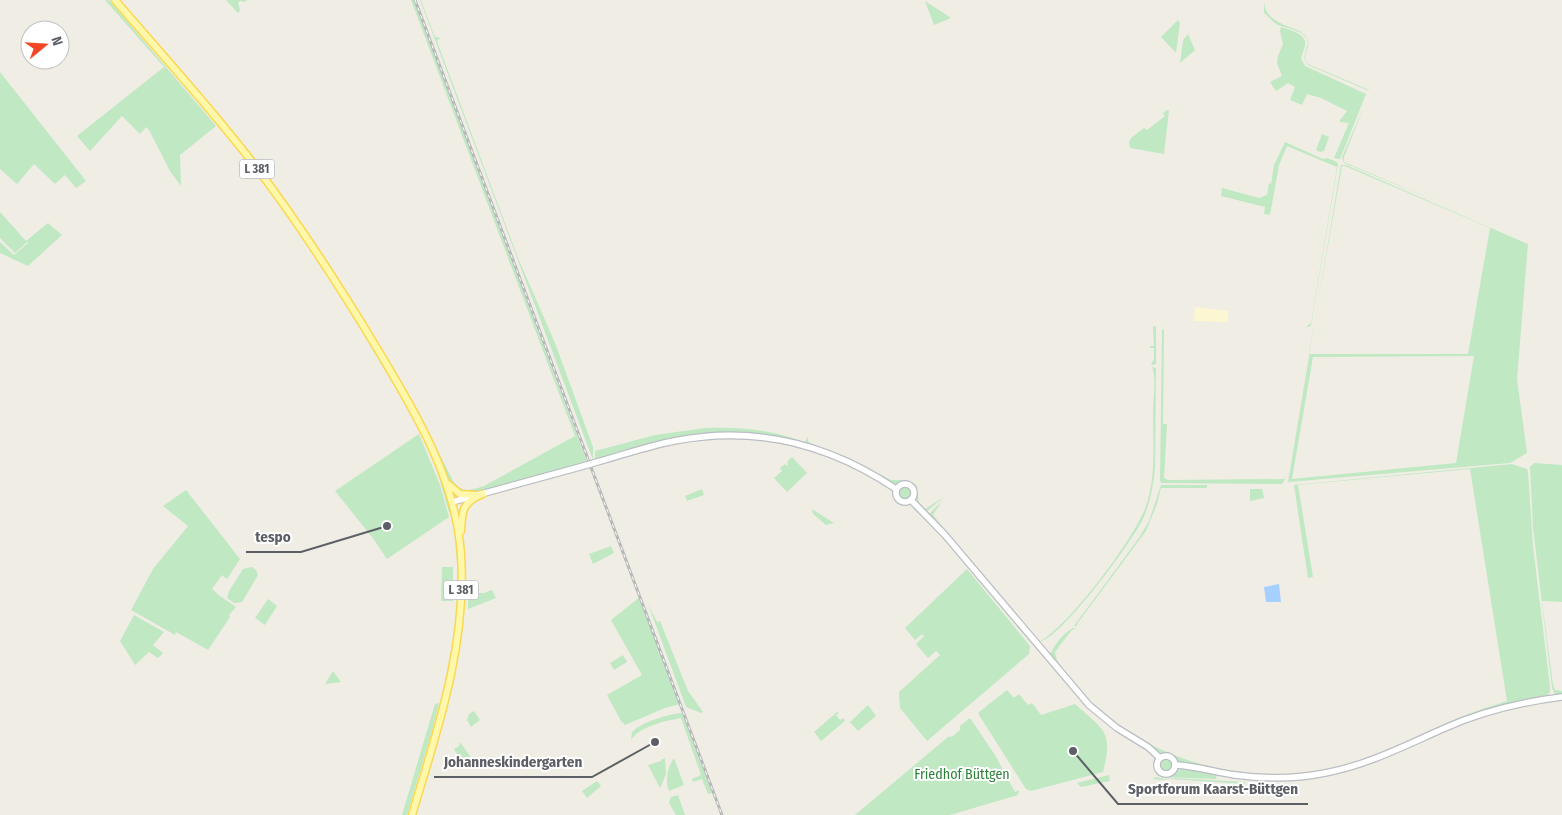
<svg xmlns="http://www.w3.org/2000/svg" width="1562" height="815" viewBox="0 0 1562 815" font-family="'Fira Sans Condensed',sans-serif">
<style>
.green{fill:#bfe8c3;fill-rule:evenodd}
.sand{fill:#fdf6d2}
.water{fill:#a5d0ff}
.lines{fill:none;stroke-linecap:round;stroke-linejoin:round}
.secondary-casing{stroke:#babdc3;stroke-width:8}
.primary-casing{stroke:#fad853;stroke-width:9}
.secondary{stroke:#fff;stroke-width:5.5}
.primary{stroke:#fff8aa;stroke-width:6}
.rail-casing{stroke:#b7b8b9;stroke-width:3}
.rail{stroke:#fff;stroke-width:1;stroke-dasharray:4;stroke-linecap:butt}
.secondary-bridge-casing{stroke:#babdc3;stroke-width:8;stroke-linecap:butt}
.secondary-bridge{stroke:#fff;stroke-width:5.5}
.labels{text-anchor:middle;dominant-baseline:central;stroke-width:4;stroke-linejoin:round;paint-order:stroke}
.shield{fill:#fff;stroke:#8d9094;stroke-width:1}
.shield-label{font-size:12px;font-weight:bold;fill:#5c6066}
.park-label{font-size:14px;fill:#2f823a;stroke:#fff}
.leader{fill:none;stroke:#5c6066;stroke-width:2}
.callout-dot{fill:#5c6066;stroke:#fff;stroke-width:2}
.callout-label{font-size:15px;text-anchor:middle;font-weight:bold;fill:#5c6066;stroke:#fff;stroke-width:4;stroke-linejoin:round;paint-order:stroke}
</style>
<rect width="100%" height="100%" fill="#f0eee4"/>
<g class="green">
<polygon points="105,0 109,0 216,126 180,155 181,186 170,171 149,130 146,127 140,134 122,116 90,151 77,136 164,67"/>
<polygon points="226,0 247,0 245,2 240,1 238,3 240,10 238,13"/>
<path d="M411,0H414L587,462L480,492L464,493L451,485L432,440L331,271L195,88L241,143L304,227L328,262L416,407L453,481C463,494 470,490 484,486L575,436Z"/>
<polygon points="420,0 421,0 434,35 436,37 441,38 437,40 438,44 518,258 555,343 593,447 593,460"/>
<path d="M1264,0C1264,29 1304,24 1308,40C1310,46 1305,52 1305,59L1308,64L1367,89L1370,88L1408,0L1370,88L1367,90L1308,65L1304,58L1308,43L1307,38C1300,30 1287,28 1278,25C1275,24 1267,15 1264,13Z"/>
<polygon points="925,1 951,18 934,25"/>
<polygon points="1178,20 1180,23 1176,53 1161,37"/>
<path d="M1281,27C1290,30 1308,34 1305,46C1304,50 1302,54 1301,58L1305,66L1366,94L1340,159L1334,158L1349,123L1340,122V120L1347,111L1321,98L1307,94L1302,105L1290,100L1295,87L1288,83L1276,91L1270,82L1282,76L1277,63L1278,56L1283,44L1280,31Z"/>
<polygon points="1188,34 1195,50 1180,63 1183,40"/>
<polygon points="0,72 86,181 76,188 65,175 55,184 34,164 17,184 0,169"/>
<polygon points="189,87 254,167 320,260 423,430 453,511 449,512 436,467 421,431 333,283 268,188 227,135 189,90"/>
<polygon points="1364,106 1344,157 1344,162 1438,202 1344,163 1342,157"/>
<polygon points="1167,110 1169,111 1164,154 1130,148 1129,142 1131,138 1144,128 1147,130 1165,116 1163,113"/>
<polygon points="1322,134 1329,137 1324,151 1320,152 1316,150"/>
<polygon points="1285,142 1323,159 1327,158 1337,162 1338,164 1311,325 1309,327 1306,327 1311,323 1337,167 1287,146 1279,165 1270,215 1264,214 1265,207 1221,196 1222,188 1259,198 1267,195 1269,183 1271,184 1274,165"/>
<path d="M1341,165H1346L1528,244L1517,379L1527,453L1510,463L1288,482ZM1342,166H1345L1490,228L1468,354H1309ZM1474,356L1456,463L1292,479L1313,357Z"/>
<polygon points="0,212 26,241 48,223 62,235 28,266 0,253 0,242 14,255 28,243 27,242 15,253 0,238"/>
<polygon points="1153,326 1156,327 1156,364 1151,365 1154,359 1154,348 1150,348 1150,346 1154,346"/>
<polygon points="1164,329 1163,424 1167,424 1164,478 1168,480 1285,479 1282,484 1162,483 1160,481 1162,330"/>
<path d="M1152,367L1156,368L1155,469C1153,487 1150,504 1142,521C1130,544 1062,638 1039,642L928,515L942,501L933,515L1036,638L1041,641C1070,624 1137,536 1147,503C1156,474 1153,443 1153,412C1153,399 1157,379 1152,367Z"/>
<path d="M705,428C736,427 770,429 798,440L797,441L756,435L655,443L595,459V451L655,435Z"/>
<polygon points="419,434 440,485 449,517 387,559 372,537 335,491"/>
<polygon points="808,437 808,441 810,443 844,456 891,480 907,480 916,485 919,502 925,509 944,497 926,512 917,502 916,490 910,483 904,482 895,484 889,482 859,464 821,448 804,443"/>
<polygon points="792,457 807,473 787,492 774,478 782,471 780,468 785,464 787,466 788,464 787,462"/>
<polygon points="1534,463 1562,465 1562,602 1542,601 1553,685 1555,690 1562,691 1562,695 1555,694 1552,688 1533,527 1530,467"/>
<path d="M1512,464L1527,469L1528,471L1533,546L1550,687V692L1546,697L1522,701L1345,767L1300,775H1256L1219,770L1192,763L1180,762L1170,754L1160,753L1118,727L1091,704L1050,655C1054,645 1066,629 1077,627L1071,631L1055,652C1057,673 1092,703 1107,716C1178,774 1280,789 1366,759C1393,750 1417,736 1442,725C1463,715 1485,708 1507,701L1470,469L1298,485L1313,577L1308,578L1294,485Z"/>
<polygon points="1161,485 1207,485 1207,488 1161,488 1157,504 1146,531 1077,624 1077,626 1074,626 1139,538 1149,521"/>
<circle cx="905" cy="493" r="7"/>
<polygon points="702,489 704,495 687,501 685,496"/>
<polygon points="1250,489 1262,489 1264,498 1250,501"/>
<polygon points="186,490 240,559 227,579 222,575 212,589 217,593 217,594 236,607 229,615 230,617 208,650 176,632 175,635 131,610 153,569 188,526 163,506"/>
<polygon points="910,506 919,511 948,542 1033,646 932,525"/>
<polygon points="812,509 834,523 826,525 813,514"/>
<path d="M451,513H452C461,558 459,602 453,648C451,658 451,673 445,681C458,626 462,569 451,513Z"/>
<polygon points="611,546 614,553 593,564 589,554"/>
<polygon points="252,567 256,570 258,575 242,602 234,603 227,598 229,591 243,569"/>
<polygon points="442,567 453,567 453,601 441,601"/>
<polygon points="967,569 1030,646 1029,654 927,741 900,708 899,692 940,655 936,651 928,658 916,644 924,636 922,634 915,640 905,628"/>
<polygon points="492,590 496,598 468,609 468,593 484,593"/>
<polygon points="640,597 680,704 665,708 625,725 621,721 607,695 642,675 611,620"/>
<polygon points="268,599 277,606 265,625 255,618"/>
<polygon points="648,604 657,622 660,621 688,691 703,712 701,713 686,707"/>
<polygon points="134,615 164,632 153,645 163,653 158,658 149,652 135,665 120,641"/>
<polygon points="623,655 627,662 614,670 610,663"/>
<polygon points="333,671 341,682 325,684"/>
<path d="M1007,690L1014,698L1019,694L1028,705L1032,703L1041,715L1075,704C1103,730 1114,730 1103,772L1031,791L1026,789L979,715V712Z"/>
<polygon points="439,703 432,731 407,815 402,815 435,704"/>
<polygon points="868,705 876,716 858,731 850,722"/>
<polygon points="474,711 480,720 471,727 467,720 469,714"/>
<polygon points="837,712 839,713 836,715 840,720 843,718 845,721 821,741 814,732"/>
<path d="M682,713L712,793L708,794L702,779L693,782L692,779L701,775L681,718C665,721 640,726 631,740L632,732C642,722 668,714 682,713Z"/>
<polygon points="970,718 995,755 1015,792 1019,790 1018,795 950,815 855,815 948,737 953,736 960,730 960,726"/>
<polygon points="460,742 472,759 464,765 454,749 459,746"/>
<polygon points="665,758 666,774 660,788 648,765 661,761 661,760"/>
<path d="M674,758L684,785L669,791C665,780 667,768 674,758Z"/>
<circle cx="1166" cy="765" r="7"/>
<polygon points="1184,769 1217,774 1216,779 1164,777 1154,774 1168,776 1178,770"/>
<polygon points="1109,775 1110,781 1081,787 1077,783"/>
<polygon points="1155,777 1165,779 1174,778 1245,782 1245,784 1171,779 1162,780 1153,779"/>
<polygon points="597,781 601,786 587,798 582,791"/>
<polygon points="678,795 685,815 676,815 669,803 671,797"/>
</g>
<polygon class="sand" points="1195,307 1228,311 1228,322 1194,321"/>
<polygon class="water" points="1279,584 1281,602 1266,602 1264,587"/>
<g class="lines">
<g class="secondary-casing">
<g id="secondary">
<path d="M597,462C623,455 648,446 674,441C755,425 829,444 896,489"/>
<circle cx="905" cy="493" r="9"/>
<polyline points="911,500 945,535 1089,705 1117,728 1148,747 1160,758"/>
<polyline points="452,502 587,465"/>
<circle cx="1166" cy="765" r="9"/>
<path d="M1175,765C1196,766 1215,772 1235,775C1265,779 1296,779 1325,773C1368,765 1406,745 1445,728C1483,711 1521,702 1562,697"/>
</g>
</g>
<g class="primary-casing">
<g id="primary">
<path d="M115,0C162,55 212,109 256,167C301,226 340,287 378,350C416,414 456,479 461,555C467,645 437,731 412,815"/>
<polyline points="448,484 460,494 476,495"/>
<path d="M461,531C462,511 462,502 483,494"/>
</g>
</g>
<use href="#secondary" class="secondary"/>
<use href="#primary" class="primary"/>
<g class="rail-casing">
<polyline id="rail" points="415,0 722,815"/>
</g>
<use href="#rail" class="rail"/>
<g class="secondary-bridge-casing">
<polyline id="secondary-bridge" points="587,465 597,462"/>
</g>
<use href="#secondary-bridge" class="secondary-bridge"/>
</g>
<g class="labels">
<g class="shield">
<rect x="239.5" y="159.5" width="35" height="19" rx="4"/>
<rect x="443.5" y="580.5" width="35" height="19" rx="4"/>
</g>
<g class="shield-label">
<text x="257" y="169">L 381</text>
<text x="461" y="590">L 381</text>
</g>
<g class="park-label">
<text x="962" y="774">Friedhof Büttgen</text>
</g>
</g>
<path class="leader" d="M387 526L301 552H246M655 742L592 777H434M1073 751L1118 804H1308"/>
<g class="callout-dot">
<circle cx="387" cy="526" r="5"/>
<circle cx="655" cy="742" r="5"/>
<circle cx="1073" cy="751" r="5"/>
</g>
<g class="callout-label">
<text x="273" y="542">tespo</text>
<text x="513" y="767">Johanneskindergarten</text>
<text x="1213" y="794">Sportforum Kaarst-Büttgen</text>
</g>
<g transform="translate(45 45) rotate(72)"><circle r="24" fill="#ffffff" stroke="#bebfc2"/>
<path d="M0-4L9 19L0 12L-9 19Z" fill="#f34726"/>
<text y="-8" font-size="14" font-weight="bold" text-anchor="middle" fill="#5c6066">N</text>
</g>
</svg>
